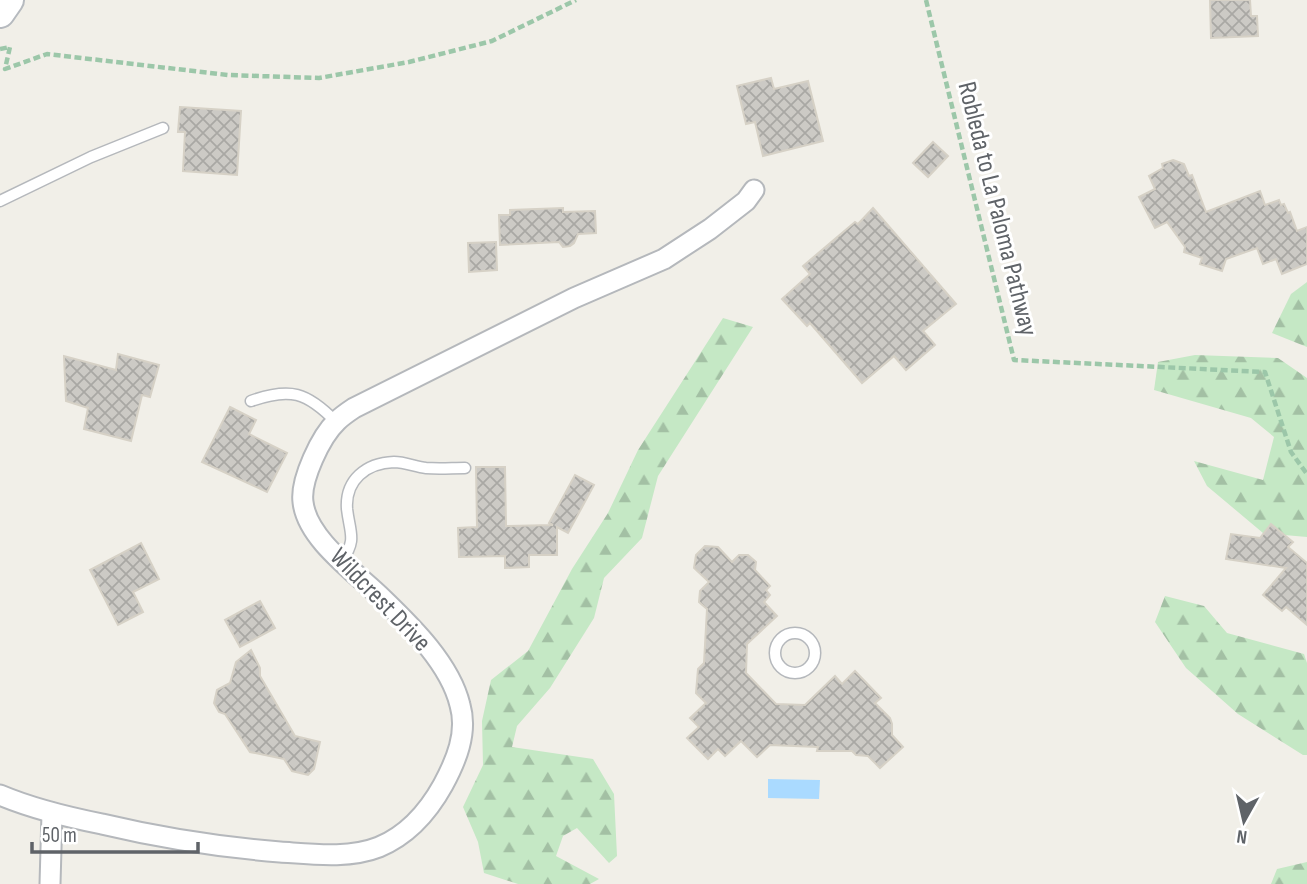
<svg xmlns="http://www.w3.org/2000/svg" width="1307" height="884" viewBox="0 0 1307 884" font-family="'Sofia Sans Condensed',sans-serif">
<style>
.forest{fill:url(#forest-firs)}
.water{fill:#aadaff}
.building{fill:url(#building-cross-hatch);stroke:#d6d1c6;stroke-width:2}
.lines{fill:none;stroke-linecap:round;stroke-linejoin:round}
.lane-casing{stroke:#b5b8bc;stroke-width:13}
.street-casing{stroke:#b5b8bc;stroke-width:23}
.secondary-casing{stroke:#b6babf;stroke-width:32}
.path{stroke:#9cc7a9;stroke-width:4.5;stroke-dasharray:7 3.5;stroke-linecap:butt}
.lane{stroke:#fff;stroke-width:10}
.street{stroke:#fff;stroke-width:19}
.secondary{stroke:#fff;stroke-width:28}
.labels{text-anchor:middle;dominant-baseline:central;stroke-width:6;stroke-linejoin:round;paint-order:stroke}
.street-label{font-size:26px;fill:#5f6368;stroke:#fff}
</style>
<defs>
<pattern id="forest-firs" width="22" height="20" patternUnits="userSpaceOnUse" patternTransform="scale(1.75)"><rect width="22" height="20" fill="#c5e8c5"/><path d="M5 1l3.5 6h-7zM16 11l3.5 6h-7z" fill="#a3c0a4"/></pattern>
<pattern id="building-cross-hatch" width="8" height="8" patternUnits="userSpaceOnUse" patternTransform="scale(1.75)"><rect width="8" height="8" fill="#cccac5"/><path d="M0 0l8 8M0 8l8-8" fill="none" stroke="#a9a8a4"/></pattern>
</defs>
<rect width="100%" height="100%" fill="#f1efe8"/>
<g class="forest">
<polygon points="1307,282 1307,347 1272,333 1291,294"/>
<polygon points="723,318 753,327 658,476 642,538 604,578 594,618 550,688 517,726 512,747 593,759 614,794 617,856 609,863 577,828 563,836 556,856 599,879 590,884 518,884 484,873 478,842 463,807 483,765 482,721 491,680 528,651 572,569 608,513 638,450"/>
<polygon points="1195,355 1278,358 1307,378 1307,537 1263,533 1207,486 1194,461 1263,480 1274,437 1251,418 1154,390 1158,362"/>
<polygon points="1165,596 1204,606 1227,633 1304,654 1307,663 1307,755 1303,755 1238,714 1186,668 1155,622"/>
<polygon points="1307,862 1307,884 1271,884 1277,869"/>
</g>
<polygon class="water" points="768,779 820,780 819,799 768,798"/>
<g class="building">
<polygon points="1210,0 1250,0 1251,16 1257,16 1258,36 1211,38"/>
<polygon points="771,78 774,89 808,81 823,141 763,156 755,122 746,124 737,86"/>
<polygon points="180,107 241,111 237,175 183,171 185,132 178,132"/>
<polygon points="933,142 948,156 928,177 913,163"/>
<polygon points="1173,160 1184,164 1189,176 1192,175 1206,212 1260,191 1265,205 1279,200 1281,205 1284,204 1288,213 1290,212 1297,231 1307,227 1307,264 1282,274 1276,259 1263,264 1257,248 1226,259 1222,271 1200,264 1202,258 1184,252 1185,247 1167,222 1155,228 1139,197 1155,189 1149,176 1163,168 1162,164"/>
<polygon points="563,208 563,212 595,211 596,233 578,234 574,243 570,246 563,247 559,242 500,245 499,215 510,215 510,210"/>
<polygon points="873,208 956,304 923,331 935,345 906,370 894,356 862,383 810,323 807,326 782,299 810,274 803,266 855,222 858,224"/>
<polygon points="496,242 497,270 469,272 468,243"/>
<polygon points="118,354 159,365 150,397 142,395 131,441 84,429 88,408 66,401 64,356 116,370"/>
<polygon points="230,407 256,420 249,434 287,453 267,492 202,462"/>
<polygon points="476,467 505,467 506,526 553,525 549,523 575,475 594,485 568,533 557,527 557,555 529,555 529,567 505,568 505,556 459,557 458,528 477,527"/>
<polygon points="1271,524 1293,542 1288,547 1307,563 1307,625 1286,607 1282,611 1263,595 1286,568 1226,559 1231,534 1260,538"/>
<polygon points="141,543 159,579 133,592 143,612 118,625 90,570"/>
<polygon points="705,546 718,547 732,562 739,555 748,555 756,562 755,570 770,586 766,590 770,595 764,602 777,616 747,644 746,673 776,704 805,705 835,676 842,684 855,671 881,698 875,703 890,718 892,724 892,735 903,747 880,768 868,756 856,755 852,751 817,751 818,747 770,745 757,757 741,741 725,756 718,749 708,759 687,738 699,727 690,718 706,703 696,693 698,669 704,663 707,609 699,602 700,591 709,582 694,568 696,555"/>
<polygon points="260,601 275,628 240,647 225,620"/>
<polygon points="251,650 260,668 260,676 295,736 320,742 314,769 308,775 292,771 284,759 250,752 225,714 219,712 214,703 217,690 230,683 236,662"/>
</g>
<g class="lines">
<g class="lane-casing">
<g id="lane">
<polyline points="0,201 91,157 163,128"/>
<path d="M251,401C290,387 307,392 336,422"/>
<path d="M342,561C357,539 350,534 347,509C345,480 366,463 394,462C405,462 416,467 426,468C439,469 452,468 465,468"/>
<circle cx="795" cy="653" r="20"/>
</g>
</g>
<g class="street-casing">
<g id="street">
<path d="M0,795C33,809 67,817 102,824C161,838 219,847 280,852C311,854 349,859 379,847C408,835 428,812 443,785C456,761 468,733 460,705C450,664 412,627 383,599C358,574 307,540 303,502C300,480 321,436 337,421C342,416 348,412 354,408L574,298L664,259L710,229L746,201L754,190"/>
<polyline points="50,884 52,813"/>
</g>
</g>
<g class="secondary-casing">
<polyline id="secondary" points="0,13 9,0"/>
</g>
<g class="path">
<polyline points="926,0 1014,360 1265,372 1291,452 1307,474"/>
<polyline points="0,49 10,47 5,69 47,54 228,75 319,78 409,62 492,41 576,0"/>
</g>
<use href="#lane" class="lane"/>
<use href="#street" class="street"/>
<use href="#secondary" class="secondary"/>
</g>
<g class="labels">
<g class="street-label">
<text transform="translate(997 209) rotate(76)">Robleda to La Paloma Pathway</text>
<text transform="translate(380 600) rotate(46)">Wildcrest Drive</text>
</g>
</g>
<g transform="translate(1244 821) rotate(188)" stroke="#ffffff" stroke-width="5" paint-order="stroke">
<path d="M0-5L12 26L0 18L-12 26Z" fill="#5f6368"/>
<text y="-10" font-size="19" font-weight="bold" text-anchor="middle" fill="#5f6368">N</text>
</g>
<path d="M32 842v10h166v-10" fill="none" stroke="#5f6368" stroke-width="3.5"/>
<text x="42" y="842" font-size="21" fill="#5f6368" stroke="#ffffff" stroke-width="5" paint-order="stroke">50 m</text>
</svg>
